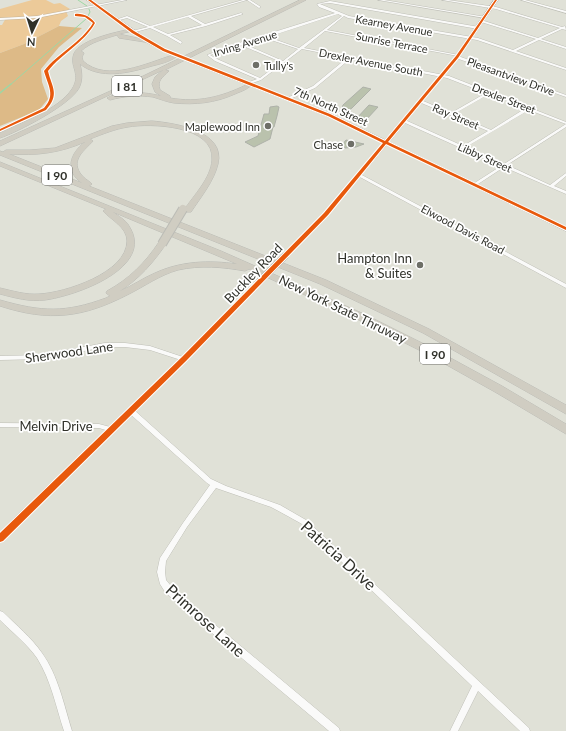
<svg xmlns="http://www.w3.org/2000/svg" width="566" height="731" viewBox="0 0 566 731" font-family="Lato,sans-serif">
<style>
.green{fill:#ecca99}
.forest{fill:#ddba87}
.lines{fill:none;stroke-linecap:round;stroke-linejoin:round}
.stream-far1{stroke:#9dd7a5;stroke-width:1}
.stream{stroke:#9dd7a5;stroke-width:1.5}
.building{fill:#bac2ad;stroke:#aeb1a9}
.minor-casing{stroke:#9d9d96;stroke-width:0.5}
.tertiary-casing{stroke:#9d9d96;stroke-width:1}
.motorway-casing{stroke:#bbbcb6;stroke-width:1}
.minor{fill:#fafaf9;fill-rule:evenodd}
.tertiary{fill:#fafaf9;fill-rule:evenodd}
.motorway{fill:#d0cdc2;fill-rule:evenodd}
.tertiary-bridge-far1-casing{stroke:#9d9d96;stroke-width:4;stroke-linecap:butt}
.tertiary-bridge-casing{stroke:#9d9d96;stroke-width:7;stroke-linecap:butt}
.motorway-bridge-casing{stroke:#bbbcb6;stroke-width:10;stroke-linecap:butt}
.tertiary-bridge-far1{stroke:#fafaf9;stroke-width:3.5}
.tertiary-bridge{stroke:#fafaf9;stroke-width:6}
.motorway-bridge{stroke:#d0cdc2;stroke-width:8}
.cycleway-casing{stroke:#fff;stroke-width:2}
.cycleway{fill:#e8590c;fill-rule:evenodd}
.poi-dot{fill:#6e6f67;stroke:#fff;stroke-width:1.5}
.labels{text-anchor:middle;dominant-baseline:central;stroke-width:3.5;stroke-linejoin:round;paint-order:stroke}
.far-street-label{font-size:11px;fill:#30312a;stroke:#fff}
.far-poi-label{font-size:11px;fill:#30312a;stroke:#fff;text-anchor:end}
.shield{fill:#fff;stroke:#6e6f6a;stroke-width:1}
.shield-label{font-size:12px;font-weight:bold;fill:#30312a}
.poi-label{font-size:13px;fill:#30312a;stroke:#fff;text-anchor:end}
.street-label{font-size:13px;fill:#30312a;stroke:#fff}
.near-street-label{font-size:16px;fill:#30312a;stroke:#fff}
</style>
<rect width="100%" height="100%" fill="#e0e1d7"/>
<polygon class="green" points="32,0 46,0 54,4 60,3 70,9 66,11 68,16 61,21 59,26 24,44 0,53 0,25 2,25 6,18 0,18 0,9"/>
<polygon class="forest" points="59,26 82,28 59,47 41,69 42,82 48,99 39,110 0,126 0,53 24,44"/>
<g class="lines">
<g class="stream-far1">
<polyline points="78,0 87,6"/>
<polyline points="88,16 90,12 89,9"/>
<polyline points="10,85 86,19"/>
</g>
<polyline class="stream" points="0,93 11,84"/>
</g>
<g class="building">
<polygon points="363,87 371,89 352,108 349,110 342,108 343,105"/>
<polygon points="369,105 378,107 365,121 356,119"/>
<polygon points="277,106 279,107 277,116 274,127 273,127 270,139 254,147 245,142 258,136 264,114 269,114 270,107"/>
<polygon points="346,140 364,144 356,147 345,148 342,145"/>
</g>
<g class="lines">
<g class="minor-casing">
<g id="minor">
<polygon points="122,0 127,0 37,18 0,20 0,18 37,16"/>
<path d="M243,0H250L261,7L259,8L247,0L191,16L205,24L241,13L243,14L206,26L170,35L182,42L181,44L167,36L150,28L132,33V31L148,27L127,18L116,21L115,20L127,16L150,26ZM188,17L202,25L168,34L153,27Z"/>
<polygon points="378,0 384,0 486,17 485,18"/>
<path d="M442,0H448L496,7L562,27L565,26L566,30L562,29L541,39L566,47V49L539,40L516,51L566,68V70L477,40L348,18L344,16L327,30L459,55L458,56L325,31L304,48L449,76L566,122V127L507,165L550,185L566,173V176L554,186L566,191V194L504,167L475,186H473V184L501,166L403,122V120H405L463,146L488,131L419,102V100H421L451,113L486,93L447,78L350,59L315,88L290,99L288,98L289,97L313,86L347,58L302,49L261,80L250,84L248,83L249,82L257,79L215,61L207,55L239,43L335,13L319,7L317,4L330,1L479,27L478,29L330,3L320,4L349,16L478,38L513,50L536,39L481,22V20L538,38L560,28L496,9ZM338,14L342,16L299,48L268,37ZM265,38L298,49L283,61L244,44ZM241,45L281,62L260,78L217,59L210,55ZM489,94L526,108L491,130L454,114ZM529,110L566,124L504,164L466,147Z"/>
<polygon points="521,0 525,0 566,11 566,13"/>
<polygon points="456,56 458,56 566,95 566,97 456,58"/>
<polygon points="358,174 360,174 566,284 566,288 358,176"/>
<polygon points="105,343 125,343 150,346 186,358 187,359 184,361 150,350 125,347 105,347 41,359 0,360 0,356 41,355"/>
<polygon points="129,409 133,409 211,479 226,486 280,505 306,520 529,728 530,731 520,731 478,691 458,731 450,731 472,686 302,524 284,514 271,507 216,488 187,527 166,561 165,572 166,580 171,586 200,612 339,728 340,731 329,731 194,618 165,592 160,584 157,572 160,558 183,523 210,485 207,483 129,413 128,411"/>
<polygon points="0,423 99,424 114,428 115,430 114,432 112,432 99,428 0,427"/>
<path d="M0,611L3,612C16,625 31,637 42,653C58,675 64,705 72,731H64C56,707 51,680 37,658C27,644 12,632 0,620Z"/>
</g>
</g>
<g class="tertiary-casing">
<g id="tertiary">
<polygon points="87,0 91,0 150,41 172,53 169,54 148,43"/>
<polygon points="494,0 498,0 458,58 389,142 566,227 566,231 387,144 328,215 288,256 284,256 284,254 324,213 383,143 327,116 192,63 192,61 194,61 331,114 385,140 456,56"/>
<polygon points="257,282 260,284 259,285 186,361 3,541 0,542 0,532 182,357 255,283"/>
</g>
</g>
<g class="motorway-casing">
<g id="motorway">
<path d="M300,0H306L165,70L169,71C162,78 157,80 160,90L170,96V98C198,103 221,97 246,85L248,82H252L253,83C249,89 242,91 235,94C215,103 195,105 174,103C167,102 160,99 153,97C139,95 124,96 110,100L107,98C119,90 147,92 161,96L155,92L152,84L155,77L163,70L0,146V141L139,78Z"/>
<path d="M131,29L133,31L119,34L151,41V43L119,38L117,35C104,39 91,42 81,51L84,53L82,57L83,61C107,83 147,63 173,55L176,57C169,62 160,64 152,66C129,73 100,80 80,64C82,72 83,80 79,88C70,105 18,132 0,138V133C22,122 58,110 72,89C81,75 71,68 73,57C75,40 117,32 131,29Z"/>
<path d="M152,121C175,123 226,131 218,164C214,181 201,197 191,212H185L184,210C194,195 211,178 212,160C215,125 150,123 128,127C115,129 103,134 90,139L93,141C85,150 71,159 80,173C83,178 88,180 92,184L89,186L326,280L429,329L566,405V414L423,333L320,284L0,155V151L3,152L6,150H30L55,148L112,126L127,123ZM85,142C70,153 64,171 82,183L9,154C36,156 60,153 85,142Z"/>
<path d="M0,162L221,251L364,314L434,349L502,386L566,424V434L495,392L427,354L357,319L249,269L245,271C223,267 200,265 178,270C160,275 145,286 129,294C83,318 49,322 0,306V300C42,312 65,313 106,298L110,296L106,293L107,291C129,279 145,263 159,242L162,241L166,244C153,263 139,279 120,291C132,286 143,278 155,273C181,261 209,260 237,264L113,212C118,216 126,220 129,226C156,268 75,296 45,300C30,302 15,298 0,294V288C13,291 26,295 39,294C64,293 127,273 127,241C127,227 111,220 103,211L106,209L0,166Z"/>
</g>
</g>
<use href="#minor" class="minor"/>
<use href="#tertiary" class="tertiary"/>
<use href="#motorway" class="motorway"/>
<g class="tertiary-bridge-far1-casing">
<polyline id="tertiary-bridge-far1" points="170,53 193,62"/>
</g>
<g class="tertiary-bridge-casing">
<polyline id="tertiary-bridge" points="257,284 286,255"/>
</g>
<g class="motorway-bridge-casing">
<polyline id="motorway-bridge" points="162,244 183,209"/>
</g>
<use href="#tertiary-bridge-far1" class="tertiary-bridge-far1"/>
<use href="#tertiary-bridge" class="tertiary-bridge"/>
<use href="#motorway-bridge" class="motorway-bridge"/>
<g class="cycleway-casing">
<g id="cycleway">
<polygon points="88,0 91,0 134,31 165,49 330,114 385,141 456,56 495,0 497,0 458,58 388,142 566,227 566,230 386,144 328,215 186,361 3,541 0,542 0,533 182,357 324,213 383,143 328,116 163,51 132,33"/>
<path d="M75,14C83,13 91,17 95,23C84,43 62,53 48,71C52,88 60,94 46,110L0,131V129L44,108C56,95 48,86 44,71C58,53 81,43 93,23L85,17L75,16Z"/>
</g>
</g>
<use href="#cycleway" class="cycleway"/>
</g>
<g class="poi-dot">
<circle cx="256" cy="65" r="4"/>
<circle cx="268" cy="126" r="4"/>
<circle cx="351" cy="144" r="4"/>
<circle cx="420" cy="265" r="4"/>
</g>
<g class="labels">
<g class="far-street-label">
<text transform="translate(394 25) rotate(10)">Kearney Avenue</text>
<text transform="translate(392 42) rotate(11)">Sunrise Terrace</text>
<text transform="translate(245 43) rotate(-17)">Irving Avenue</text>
<text transform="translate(371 62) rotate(11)">Drexler Avenue South</text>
<text transform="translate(511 76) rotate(20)">Pleasantview Drive</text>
<text transform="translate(504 98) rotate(21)">Drexler Street</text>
<text transform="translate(331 106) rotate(24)">7th North Street</text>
<text transform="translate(456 116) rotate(23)">Ray Street</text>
<text transform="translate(485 157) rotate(24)">Libby Street</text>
<text transform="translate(463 229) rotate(28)">Elwood Davis Road</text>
</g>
<g class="far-poi-label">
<text x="264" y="65" text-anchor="start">Tully's</text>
<text x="260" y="126">Maplewood Inn</text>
<text x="343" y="144">Chase</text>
</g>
<g class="shield">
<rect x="112" y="76" width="30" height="20" rx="3"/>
<rect x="42" y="165" width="30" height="20" rx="3"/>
<rect x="420" y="344" width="30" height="20" rx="3"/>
</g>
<g class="shield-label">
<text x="127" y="86">I 81</text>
<text x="57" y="175">I 90</text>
<text x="435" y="354">I 90</text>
</g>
<g class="poi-label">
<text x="412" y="258">Hampton Inn<tspan x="412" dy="15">&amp; Suites</tspan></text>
</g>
<g class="street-label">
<text transform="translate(253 273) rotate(-46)">Buckley Road</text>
<text transform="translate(343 309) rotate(26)">New York State Thruway</text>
<text transform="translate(69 352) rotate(-8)">Sherwood Lane</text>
<text x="56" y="426">Melvin Drive</text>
</g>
<g class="near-street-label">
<text transform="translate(339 555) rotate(42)">Patricia Drive</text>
<text transform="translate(206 620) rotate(42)">Primrose Lane</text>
</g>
</g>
<g transform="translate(32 32) rotate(184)" stroke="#ffffff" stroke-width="3" paint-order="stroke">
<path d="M0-3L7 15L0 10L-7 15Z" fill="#30312a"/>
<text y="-6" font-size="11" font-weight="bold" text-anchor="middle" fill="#30312a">N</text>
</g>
</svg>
